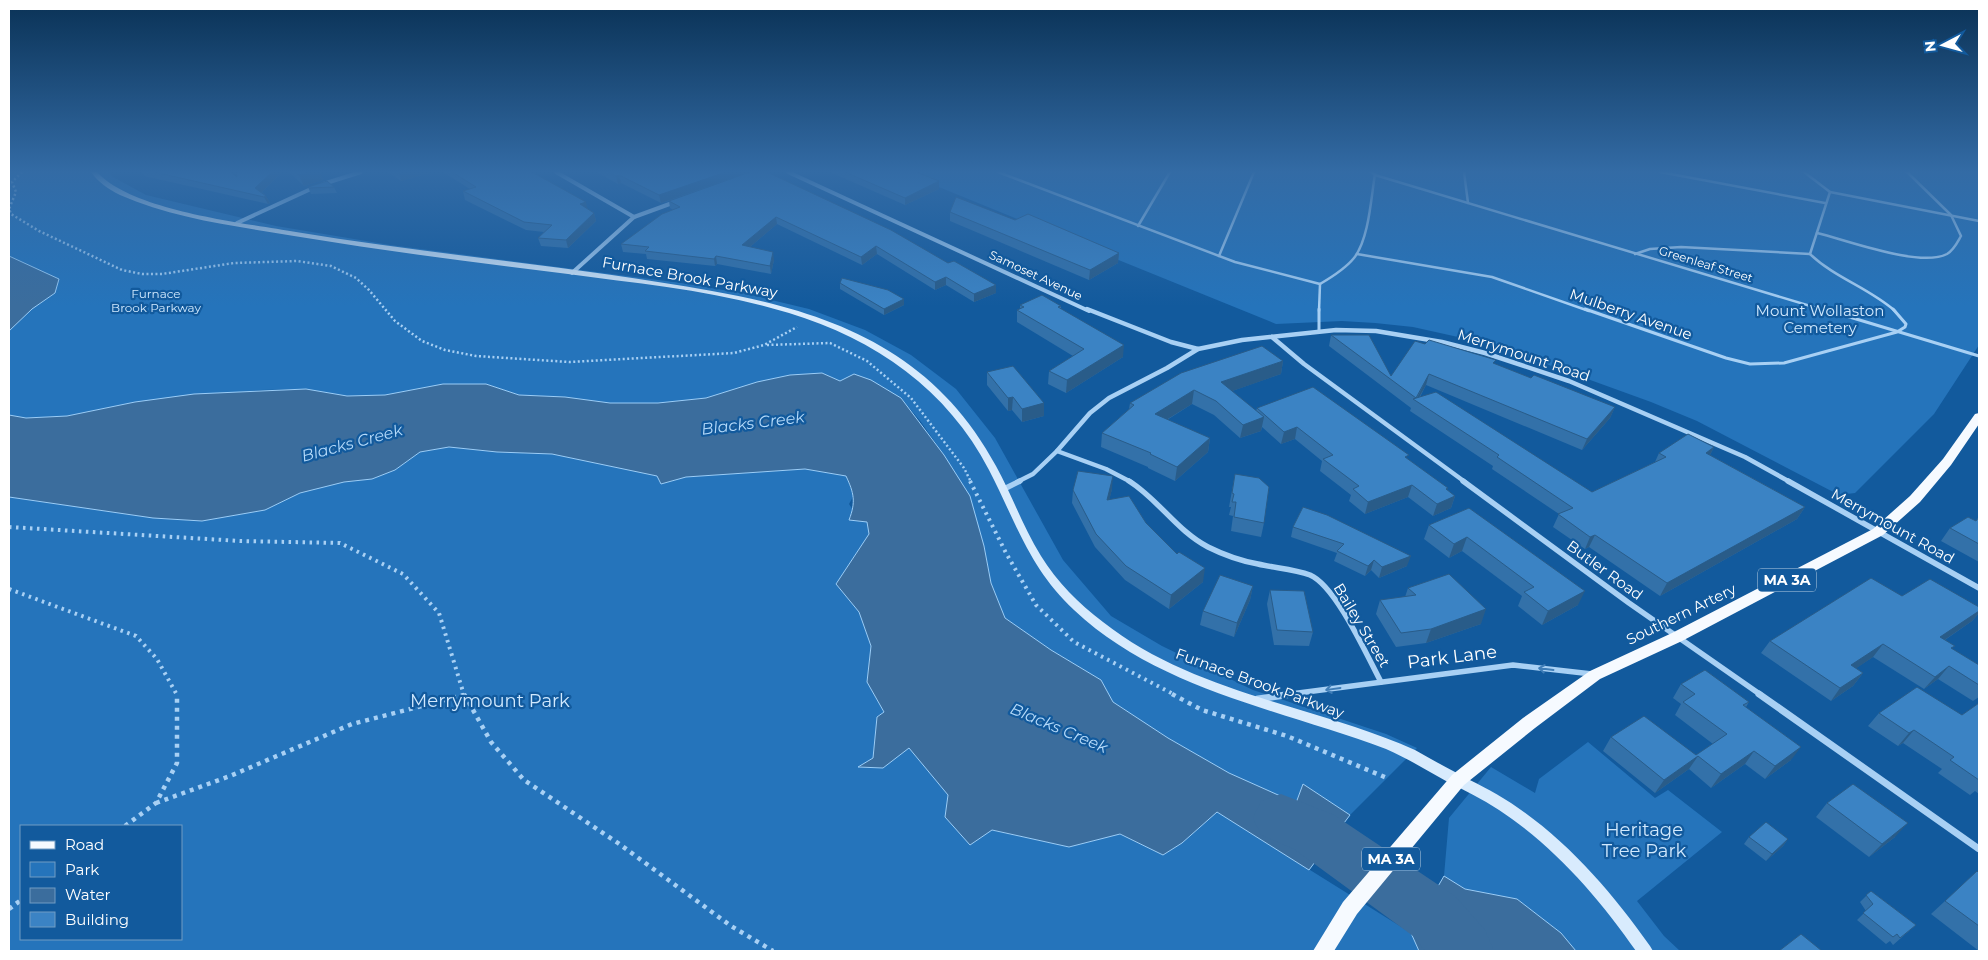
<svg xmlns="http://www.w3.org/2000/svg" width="1988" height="960" viewBox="0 0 1988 960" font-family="Montserrat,sans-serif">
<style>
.green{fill:#2574bb;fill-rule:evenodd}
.water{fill:#3b6d9d;stroke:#9bcdf7}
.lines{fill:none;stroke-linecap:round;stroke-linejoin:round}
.river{fill:#3b6d9d;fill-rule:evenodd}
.path-far2{stroke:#a8d0f4;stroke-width:2.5;stroke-dasharray:2 2.5;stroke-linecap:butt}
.path-far1{stroke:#a8d0f4;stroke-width:4;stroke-dasharray:2.5 4.5;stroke-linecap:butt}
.path{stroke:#a8d0f4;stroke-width:4.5;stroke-dasharray:4 5;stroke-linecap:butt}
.service-far1{stroke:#a8d0f4;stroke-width:2.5}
.service{stroke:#a8d0f4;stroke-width:3}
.minor-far3{stroke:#a8d0f4;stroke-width:4}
.minor-far2{stroke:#a8d0f4;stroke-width:4.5}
.minor-far1{stroke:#a8d0f4;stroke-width:5.5}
.minor{stroke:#a8d0f4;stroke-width:7}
.secondary{fill:#d8ebfd;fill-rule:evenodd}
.primary{fill:#f6faff;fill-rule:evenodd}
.wall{fill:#3371a9}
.shaded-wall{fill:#295c89}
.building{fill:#3b83c4;stroke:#295c89}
.oneway{stroke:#3f7db7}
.labels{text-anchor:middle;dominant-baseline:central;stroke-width:4.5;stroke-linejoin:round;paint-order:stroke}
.far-street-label{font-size:12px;fill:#fff;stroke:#125a9d}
.far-park-label{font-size:12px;fill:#d1e9fe;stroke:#125a9d}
.shield{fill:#125a9d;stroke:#b8cee2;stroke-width:1}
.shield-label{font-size:14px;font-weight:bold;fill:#fff}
.street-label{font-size:15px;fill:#fff;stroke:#125a9d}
.park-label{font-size:15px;fill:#d1e9fe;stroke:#125a9d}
.water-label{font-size:16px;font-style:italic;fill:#b5dafa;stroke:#125a9d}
.near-street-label{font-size:18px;fill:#fff;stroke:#125a9d}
.near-park-label{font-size:18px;fill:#d1e9fe;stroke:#125a9d}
</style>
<rect width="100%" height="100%" fill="#125a9d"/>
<g class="green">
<polygon points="9,172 109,172 113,177 146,195 276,226 390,245 681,283 747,294 809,309 865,330 911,355 956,389 995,438 1063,560 1111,616 1162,646 1253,690 1386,734 1417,748 1350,815 1303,784 1296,803 1229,773 1168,738 1113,702 1101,680 1051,650 1005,618 991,583 984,546 944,455 921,422 901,398 840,381 822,373 790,375 757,382 706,398 658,403 610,403 565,397 519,395 486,384 443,384 385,395 347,396 306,389 261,390 135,402 67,416 26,418 9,415 9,331 32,309 55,293 58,279 9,256"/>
<polygon points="902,172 1979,172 1979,345 1934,414 1855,493 1839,495 1697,421 1651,402 1494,345 1413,327 1375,323 1342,321 1276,324"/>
<path d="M449,447L497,452L552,454L657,476L661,484L686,477L805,469L846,476L854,495L849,504L853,510L867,522L869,534L836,584L859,612L871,646L867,682L884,712L877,717L873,758L859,767L883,768L909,747L948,795L945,817L991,830L1069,847L1119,834L1163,855L1182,843L1217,812L1411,933L1419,951H9V497L153,518L202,521L265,510L300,493L344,482L372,479L395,470L420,452ZM21,826H181V939H21Z"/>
<polygon points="1588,742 1655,798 1668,790 1722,832 1637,901 1664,936 1680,951 1576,951 1561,933 1517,899 1465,889 1444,876 1449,818 1491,767 1535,793 1539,779"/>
</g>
<g class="water">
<polygon points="9,256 59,279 55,293 32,309 9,331"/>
<path d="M822,373L840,381L854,374L871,380L901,398L944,455L970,496L984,546L991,583L1005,618L1051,650L1101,680L1113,702L1168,738L1229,773L1296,803L1303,784L1350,815L1309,870L1217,812L1182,843L1163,855L1120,834L1069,847L992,830L970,845L945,817L948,795L909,748L883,768L858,767L873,758L877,717L884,712L867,682L871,646L859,612L836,584L869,534L867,522L849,520C856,502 854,493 846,476L805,469L686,477L661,484L657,476L552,454L497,452L449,447L420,452L395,470L372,479L344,482L300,493L265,510L202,521L153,518L9,497V415L26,418L67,416L135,402L194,394L306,389L347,396L385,395L443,384H486L519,395L565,397L610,403H658L706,398L757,382L790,375Z"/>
<polygon points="1444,876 1465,889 1517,899 1561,933 1576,951 1419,951 1411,933"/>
</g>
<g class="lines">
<polygon class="river" points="1281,794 1334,815 1455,896 1485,930 1494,951 1425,951 1413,936 1294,849 1261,835 1253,818 1261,801"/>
<g class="path-far2">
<polyline points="22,172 12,182 16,192 9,209 11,214 39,231 122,270 142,274 162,274 234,263 297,261 331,266 356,278 369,290 395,321 422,341 445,350 476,356 569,362 734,353 764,345 797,327"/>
<polyline points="767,345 830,343 867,361 911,398 964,468 971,482"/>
</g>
<g class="path-far1">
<polyline points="970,481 1006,553 1036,605 1074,642 1175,695"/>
<polyline points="9,527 240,541 340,543 403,574 439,613 464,695"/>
<polyline points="9,589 136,636 157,659 177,695"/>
<polyline points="462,695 464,695"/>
</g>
<g class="path">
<polyline points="464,694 491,742 524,780 618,843 731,926 773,951"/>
<polyline points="1172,694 1202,710 1287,736 1387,778"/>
<polyline points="156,803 230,776 352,724 464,695"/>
<polyline points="125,826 156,803 177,763 177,694"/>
<polyline points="9,909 21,900"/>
</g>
<g class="service-far1">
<polyline points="998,172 1235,262 1320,284"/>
<polyline points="1371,172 1375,175 1827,311"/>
<polyline points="1464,172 1468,203"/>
<polyline points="1660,172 1825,203"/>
<path d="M1804,172L1830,192L1810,254C1835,278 1869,288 1895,311"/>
<polyline points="1830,192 1979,221"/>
<polyline points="1138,226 1170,172"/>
<path d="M1817,233C1847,240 1920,268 1947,254C1954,250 1957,243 1961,236L1951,215L1907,172"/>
<polyline points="1357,254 1492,277 1589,311"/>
<polyline points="1635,254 1650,249 1681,247 1810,254"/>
<polyline points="1219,256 1254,172"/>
<path d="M1320,284C1332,277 1345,269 1354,258C1369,239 1371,198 1375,174"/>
<polyline points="1319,311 1320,284"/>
</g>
<g class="service">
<polyline points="1585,309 1726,358 1750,364 1784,363 1897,332 1905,327 1906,324 1893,309"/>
<polyline points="1823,309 1979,356"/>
<polyline points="1319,331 1319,309"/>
</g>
<g class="minor-far3">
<polyline points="556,172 634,217"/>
<polyline points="788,172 1089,311"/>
<polyline points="323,184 361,172"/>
<polyline points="237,223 313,188"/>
<polyline points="572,273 634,217 675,202"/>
</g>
<g class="minor-far2">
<polyline points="1087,309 1171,342 1198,349"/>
<polyline points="1272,337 1304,364 1465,482"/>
<polyline points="1057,451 1106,469 1131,482"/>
<polyline points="1017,482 1033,474 1057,451 1090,413 1109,398 1167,368 1198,349 1242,340 1336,330 1376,331 1442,342 1485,353 1569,381 1745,457 1790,482"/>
</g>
<g class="minor-far1">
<path d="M1129,481C1158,499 1177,531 1208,547C1224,555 1241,561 1258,564C1275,568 1294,569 1310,575C1336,586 1367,656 1381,682"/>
<polyline points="1463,481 1629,603 1761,695"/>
<polyline points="1788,481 1979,588"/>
<polyline points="1004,489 1020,481"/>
<polyline points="1283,695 1513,665 1592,674"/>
</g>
<g class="minor">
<polyline points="1759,694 1979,849"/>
<polyline points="1258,699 1292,694"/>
</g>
<path class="secondary" d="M91,172H97C132,211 244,223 296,232C434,255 574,266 712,291C833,312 935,352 996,466C1012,495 1023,527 1041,556C1057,582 1079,604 1103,622C1175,679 1269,699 1355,727C1375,734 1395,741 1415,750C1428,757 1441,765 1455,772C1473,782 1493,791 1511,803C1567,840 1612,892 1650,946L1653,951H1636C1599,898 1554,846 1499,810C1482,799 1464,790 1446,781C1426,770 1407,758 1386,749C1280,709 1159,690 1074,610C1029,568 1016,522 989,470C948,390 875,339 789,313C718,291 642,284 568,274C477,263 385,251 294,236C236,226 174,219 120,195C108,189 98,182 91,172Z"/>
<polygon class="primary" points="1979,413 1979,424 1951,465 1920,502 1883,535 1682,641 1600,679 1535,728 1464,785 1357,914 1334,951 1313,951 1343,902 1452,775 1523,718 1590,671 1672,633 1873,529 1910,496 1943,459 1975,414"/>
</g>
<g class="wall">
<polygon points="142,172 230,172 237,177 282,172 262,192 266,196 270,203 268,204 144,176"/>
<polygon points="289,172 320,172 323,180 304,186"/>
<polygon points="388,172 433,172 401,181"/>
<polygon points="443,172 532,172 594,213 596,221 568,248 541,246 538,238 544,232 526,230 465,200 463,191 470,189"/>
<polygon points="596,172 750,172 996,293 974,302 946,285 935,290 877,254 862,265 777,224 750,247 774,260 771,274 717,264 715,266 647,259 646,254 623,252 621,244 673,210 670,208 669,201 661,203 621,183 618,184"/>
<polygon points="830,172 916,172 939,189 905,205"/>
<polygon points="308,187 334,187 337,193 311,194"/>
<polygon points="950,212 1015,220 1119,253 1118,263 1089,280 950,221"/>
<polygon points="840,283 904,305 884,315 840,289"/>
<polygon points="1020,305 1061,306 1061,309 1123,357 1066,393 1048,384 1049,371 1073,356 1017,322 1017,310 1020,309"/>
<polygon points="1331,335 1391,376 1495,364 1531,378 1615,407 1610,418 1582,450 1426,385 1420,397 1592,492 1655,462 1659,453 1714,447 1710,455 1805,507 1797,519 1660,596 1589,547 1585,549 1553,527 1559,514 1492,469 1493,466 1410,411 1411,408 1329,346"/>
<polygon points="1283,361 1281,374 1232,391 1256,411 1257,408 1408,459 1455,496 1451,508 1433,516 1408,497 1365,514 1349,501 1351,495 1320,471 1322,461 1295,439 1281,444 1262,427 1261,431 1240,438 1214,415 1192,404 1167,420 1210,438 1208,452 1175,481 1148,468 1148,467 1101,447 1102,433 1129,409 1130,403"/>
<polygon points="987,372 1044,416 1022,422 1012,410 1008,411 987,385"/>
<polygon points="1235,474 1264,523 1261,537 1231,531 1233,516 1229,515 1231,507 1229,507"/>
<polygon points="1112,489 1109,500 1146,523 1203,582 1169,609 1125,580 1095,547 1072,503 1073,490"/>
<polygon points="1303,507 1407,566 1379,578 1371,570 1365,576 1334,561 1337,553 1291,537 1293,527"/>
<polygon points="1469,508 1578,605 1542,625 1518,606 1522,596 1462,551 1449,558 1424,539 1429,525"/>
<polygon points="1979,516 1979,562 1941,541 1950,528 1976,521"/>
<polygon points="1253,586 1250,600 1234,637 1200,625 1203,611"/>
<polygon points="1408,588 1481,624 1426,643 1396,647 1376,614 1380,600 1405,597"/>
<polygon points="1270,590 1313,632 1309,646 1274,645 1267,604"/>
<polygon points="1902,596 1979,607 1979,613 1972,621 1945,640 1952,649 1979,665 1979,697 1973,701 1938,679 1924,689 1873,657 1856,668 1863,673 1853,686 1831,701 1761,653 1770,641"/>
<polygon points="1681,684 1749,702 1746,707 1791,760 1765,779 1745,764 1711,788 1689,769 1655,793 1603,751 1611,737 1696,755 1713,744 1675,715 1681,704 1673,698"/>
<polygon points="1979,703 1979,794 1975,791 1970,795 1938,773 1942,769 1903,743 1898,746 1868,726 1879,713 1962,715"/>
<polygon points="1827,803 1895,837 1869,857 1816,817"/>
<polygon points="1749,837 1788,839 1783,846 1766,861 1744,844"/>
<polygon points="1979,873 1979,951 1931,914 1945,901"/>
<polygon points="1871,891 1916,925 1893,945 1890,941 1886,944 1857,920 1866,911 1860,902"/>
</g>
<g class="shaded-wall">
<polygon points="272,172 282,172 259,195 255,188"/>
<polygon points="311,172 320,172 323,180 304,186 299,175"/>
<polygon points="402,172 433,172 401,181 399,173"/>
<polygon points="726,172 749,172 661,203 659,195"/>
<polygon points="619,175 621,183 618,184 616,176"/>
<polygon points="939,181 939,189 905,205 905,198"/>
<polygon points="266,196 270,203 268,204 264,197"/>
<polygon points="586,202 588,211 580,204"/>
<polygon points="594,213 596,221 568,248 566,240"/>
<polygon points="776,217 777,224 744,252 742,245"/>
<polygon points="876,246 877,254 862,265 861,257"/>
<polygon points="773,252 774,260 771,274 770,266"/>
<polygon points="1119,253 1118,263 1089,280 1090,270"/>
<polygon points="716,256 717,264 715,266 714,259"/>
<polygon points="946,277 946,285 935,290 935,282"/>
<polygon points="996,285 996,293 974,302 974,294"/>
<polygon points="904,299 904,305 884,315 884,309"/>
<polygon points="1124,345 1123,357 1066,393 1067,380"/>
<polygon points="1283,361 1281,374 1218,396 1221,382"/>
<polygon points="1429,374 1426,385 1417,401 1416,400"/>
<polygon points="1194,390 1192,404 1153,428 1155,414"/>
<polygon points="1013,397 1012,410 1008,411 1008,398"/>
<polygon points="1044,403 1044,416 1022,422 1022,409"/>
<polygon points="1615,407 1610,418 1582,450 1587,439"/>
<polygon points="1264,417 1261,431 1240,438 1243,425"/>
<polygon points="1297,427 1295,439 1281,444 1284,432"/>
<polygon points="1210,438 1208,452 1175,481 1177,467"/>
<polygon points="1714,447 1708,459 1706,453"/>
<polygon points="1113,476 1112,489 1106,514 1107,500"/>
<polygon points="1412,485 1408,497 1365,514 1368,502"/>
<polygon points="1455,496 1451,508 1433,516 1437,504"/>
<polygon points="1805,507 1797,519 1660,596 1667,583"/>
<polygon points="1595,535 1589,547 1585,549 1590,537"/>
<polygon points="1467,537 1462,551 1449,558 1454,544"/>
<polygon points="1411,556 1407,566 1379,578 1382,567"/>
<polygon points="1374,560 1371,570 1365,576 1368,566"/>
<polygon points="1205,568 1203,582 1169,609 1171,595"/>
<polygon points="1253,586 1250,600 1234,637 1237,623"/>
<polygon points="1585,591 1578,605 1542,625 1548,611"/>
<polygon points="1486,609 1481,624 1426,643 1431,629"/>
<polygon points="1979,611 1979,613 1972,621 1930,650 1940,637"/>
<polygon points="1883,644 1873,657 1842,678 1851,665"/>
<polygon points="1949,666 1938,679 1924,689 1935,677"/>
<polygon points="1863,673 1853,686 1831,701 1840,688"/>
<polygon points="1914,730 1903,743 1898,746 1909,733"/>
<polygon points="1801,747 1791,760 1765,779 1775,766"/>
<polygon points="1754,751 1745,764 1711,788 1721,774"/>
<polygon points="1698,756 1689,769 1655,793 1664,780"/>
<polygon points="1908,823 1895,837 1869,857 1882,844"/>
<polygon points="1788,839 1783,846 1766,861 1772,854"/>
</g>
<g class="building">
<polygon points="154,172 230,172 237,177 236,172 272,172 255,188 266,196 264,197"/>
<polygon points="296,172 311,172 299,175"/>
<polygon points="452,172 532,172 586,202 580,204 594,213 566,240 538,238 552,225 524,222 463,191 476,187"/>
<polygon points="609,172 726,172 659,195 619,175 616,176"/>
<polygon points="750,172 767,172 891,230 948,263 954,261 996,285 974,294 946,277 935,282 876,246 861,257 776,217 742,245 773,252 770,266 716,256 714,259 645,251 649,247 621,244 662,214 680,207 669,201"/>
<polygon points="845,172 916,172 939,181 905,198"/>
<polygon points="327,181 334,187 309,188 308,187"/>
<polygon points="956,197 1015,220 1028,214 1119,253 1090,270 950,212"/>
<polygon points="842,278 888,290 904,299 884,309 840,283"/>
<polygon points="1042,295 1061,306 1058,307 1124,345 1067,380 1049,371 1084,349 1017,310 1024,307 1020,305"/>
<polygon points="1331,335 1369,335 1391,376 1415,341 1425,344 1429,340 1496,360 1493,363 1531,378 1534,375 1615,407 1587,439 1429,374 1416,398"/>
<polygon points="1262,346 1283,361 1221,382 1264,417 1243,425 1216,401 1194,390 1155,414 1210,438 1177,467 1150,454 1151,453 1102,433 1134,405 1130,403 1181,373"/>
<polygon points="1013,366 1044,403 1022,409 1013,397 1008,398 987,372"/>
<polygon points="1313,387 1409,455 1405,457 1448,488 1446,489 1455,496 1437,504 1412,485 1368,502 1353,489 1359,486 1323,459 1333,455 1297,427 1284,432 1257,408"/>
<polygon points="1436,392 1592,492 1666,457 1659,453 1688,434 1714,447 1706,453 1805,507 1667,583 1595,535 1590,537 1558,514 1573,508 1497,457 1499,455 1413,399"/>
<polygon points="1078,471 1113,476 1107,500 1129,496 1146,523 1177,554 1179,552 1205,568 1171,595 1126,566 1096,534 1073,490"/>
<polygon points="1235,474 1259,478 1269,487 1264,523 1234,517 1236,502 1232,502 1234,494 1232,493"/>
<polygon points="1303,507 1327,515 1411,556 1382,567 1374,560 1368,566 1337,551 1344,544 1293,527"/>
<polygon points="1469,508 1585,591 1548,611 1524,592 1534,587 1467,537 1454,544 1429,525"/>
<polygon points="1968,517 1976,521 1979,517 1979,544 1950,528"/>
<polygon points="1449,574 1486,609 1431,629 1401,633 1380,600 1416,595 1408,588"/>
<polygon points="1220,575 1253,586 1237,623 1203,611"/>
<polygon points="1871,578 1902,596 1930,579 1979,607 1979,611 1940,637 1955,646 1951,648 1979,665 1979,685 1949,666 1935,677 1883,644 1851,665 1863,673 1840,688 1770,641"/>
<polygon points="1270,590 1304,591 1313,632 1277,630"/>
<polygon points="1705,670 1749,702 1743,705 1801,747 1775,766 1754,751 1721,774 1698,756 1664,780 1611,737 1644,716 1696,755 1727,734 1683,702 1695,694 1681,684"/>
<polygon points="1917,687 1962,715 1979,703 1979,780 1950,760 1954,757 1914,730 1909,733 1879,713"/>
<polygon points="1853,784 1908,823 1882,844 1827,803"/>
<polygon points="1766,822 1788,839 1772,854 1749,837"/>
<polygon points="1977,871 1979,873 1979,926 1945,901"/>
<polygon points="1871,891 1916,925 1900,938 1897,934 1893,937 1863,913 1873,904 1866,895"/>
<polygon points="1801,934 1822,951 1779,951"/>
</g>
<defs><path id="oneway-shaft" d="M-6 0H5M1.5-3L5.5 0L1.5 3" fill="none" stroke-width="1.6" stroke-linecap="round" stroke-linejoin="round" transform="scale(1.25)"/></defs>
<g class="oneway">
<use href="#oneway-shaft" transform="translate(1546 669) rotate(-173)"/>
<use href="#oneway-shaft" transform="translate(1333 689) rotate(172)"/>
</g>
<linearGradient id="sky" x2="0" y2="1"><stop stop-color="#0a3256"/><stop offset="0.56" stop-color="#336ba5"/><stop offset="1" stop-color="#336ba5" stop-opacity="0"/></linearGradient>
<rect width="1988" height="306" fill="url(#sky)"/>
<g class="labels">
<g class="far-street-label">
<text transform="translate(1706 264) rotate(17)">Greenleaf Street</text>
<text transform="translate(1036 275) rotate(25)">Samoset Avenue</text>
</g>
<g class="far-park-label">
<text x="156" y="293">Furnace<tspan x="156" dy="14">Brook Parkway</tspan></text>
</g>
<g class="shield">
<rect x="1758" y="568.5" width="58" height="23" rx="4"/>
<rect x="1362" y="847.5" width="58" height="23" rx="4"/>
</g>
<g class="shield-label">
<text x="1787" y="580">MA 3A</text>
<text x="1391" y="859">MA 3A</text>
</g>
<g class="street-label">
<text transform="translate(690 277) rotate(10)">Furnace Brook Parkway</text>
<text transform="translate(1631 314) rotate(19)">Mulberry Avenue</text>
<text transform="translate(1524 355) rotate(18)">Merrymount Road</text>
<text transform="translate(1893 526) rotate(29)">Merrymount Road</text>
<text transform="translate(1605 570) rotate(36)">Butler Road</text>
<text transform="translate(1681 614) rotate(-26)">Southern Artery</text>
<text transform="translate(1362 625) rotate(59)">Bailey Street</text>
<text transform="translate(1260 683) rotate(20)">Furnace Brook Parkway</text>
</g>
<g class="park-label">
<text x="1820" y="310">Mount Wollaston<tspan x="1820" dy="17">Cemetery</tspan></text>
</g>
<g class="water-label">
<text transform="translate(753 423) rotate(-7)">Blacks Creek</text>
<text transform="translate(352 443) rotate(-15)">Blacks Creek</text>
<text transform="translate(1059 728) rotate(23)">Blacks Creek</text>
</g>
<g class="near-street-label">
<text transform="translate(1452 657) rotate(-7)">Park Lane</text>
</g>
<g class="near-park-label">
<text x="490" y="701">Merrymount Park</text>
<text x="1644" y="830">Heritage<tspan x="1644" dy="21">Tree Park</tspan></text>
</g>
</g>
<rect width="1988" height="960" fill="none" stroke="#ffffff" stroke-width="20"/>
<rect x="20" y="825" width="162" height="115" fill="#125a9d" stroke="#719cc4"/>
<rect x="30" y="841" width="25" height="8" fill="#f6faff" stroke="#719cc4"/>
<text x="65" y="850" font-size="15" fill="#ffffff">Road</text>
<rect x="30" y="862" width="25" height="15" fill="#2574bb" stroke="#719cc4"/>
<text x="65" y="875" font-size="15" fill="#ffffff">Park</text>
<rect x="30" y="888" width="25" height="15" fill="#3b6d9d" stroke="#719cc4"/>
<text x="65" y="900" font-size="15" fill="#ffffff">Water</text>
<rect x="30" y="912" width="25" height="15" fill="#3b83c4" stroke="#719cc4"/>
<text x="65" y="925" font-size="15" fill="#ffffff">Building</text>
<g transform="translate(1943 45) rotate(264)" stroke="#125a9d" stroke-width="4" paint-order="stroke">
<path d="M0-4L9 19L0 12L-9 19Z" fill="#ffffff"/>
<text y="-8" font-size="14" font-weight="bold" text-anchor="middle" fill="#ffffff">N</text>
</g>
</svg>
